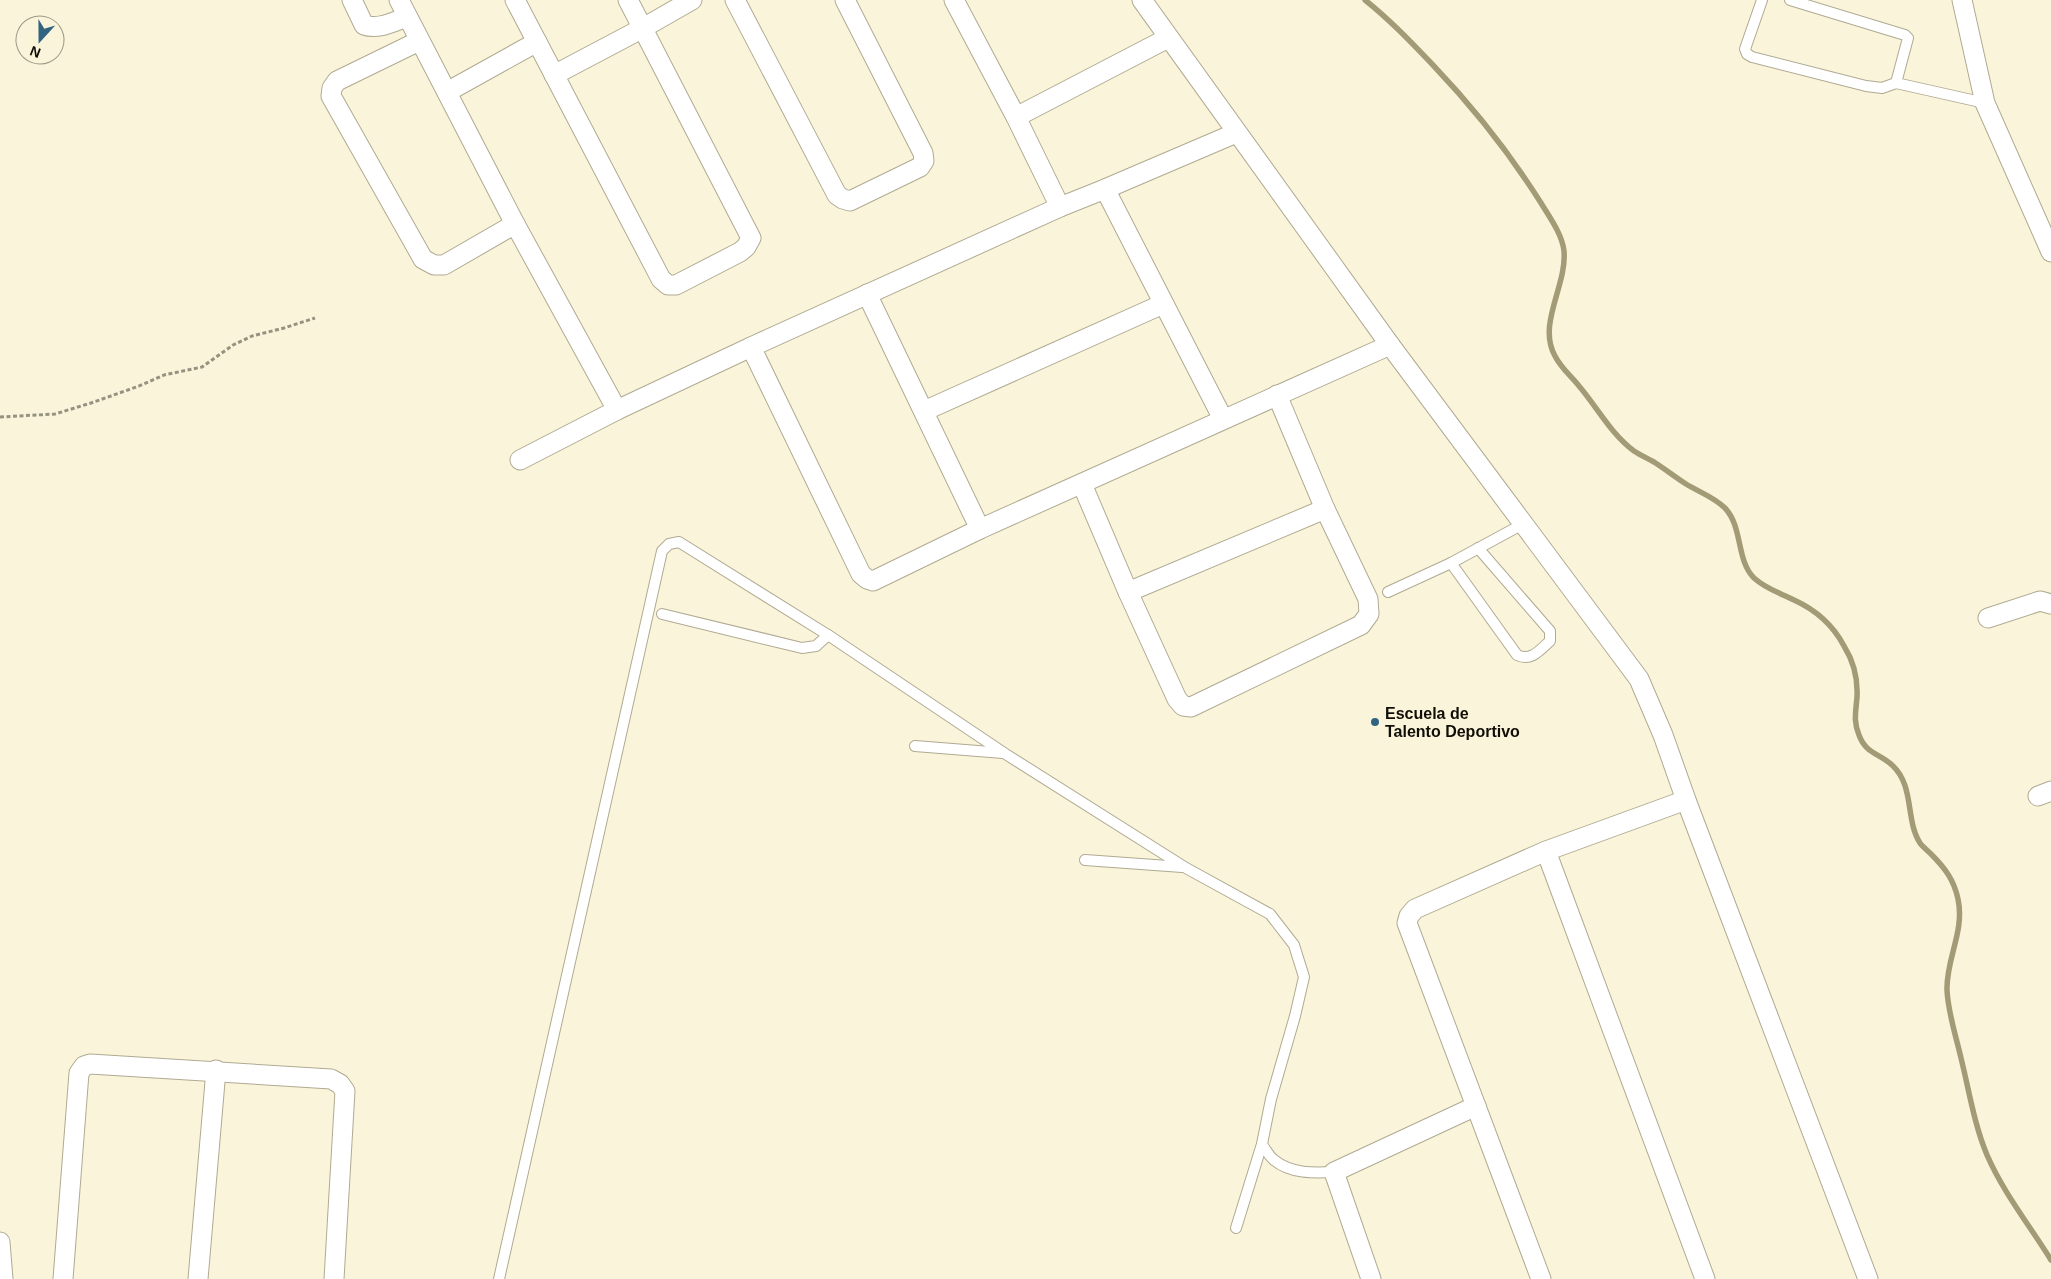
<svg xmlns="http://www.w3.org/2000/svg" width="2051" height="1279" viewBox="0 0 2051 1279" font-family="Arial,sans-serif">
<style>
.lines{fill:none;stroke-linecap:round;stroke-linejoin:round}
.stream{stroke:#a39a76;stroke-width:5.5}
.lane-casing{stroke:#b0aa92;stroke-width:12}
.street-casing{stroke:#b0aa92;stroke-width:21}
.path{stroke:#969280;stroke-width:3;stroke-dasharray:4 2.5;stroke-linecap:butt}
.lane{stroke:#fff;stroke-width:10}
.street{stroke:#fff;stroke-width:19}
.poi-dot{fill:#306481;stroke:#faf4db;stroke-width:2}
.labels{text-anchor:middle;dominant-baseline:central;stroke-width:4.5;stroke-linejoin:round;paint-order:stroke}
.poi-label{font-size:16px;font-weight:bold;fill:#100e06;stroke:#faf4db;text-anchor:start}
</style>
<rect width="100%" height="100%" fill="#faf4db"/>
<g class="lines">
<path class="stream" d="M1365,0C1389,19 1410,41 1432,64C1473,107 1509,152 1541,203C1550,218 1562,234 1564,251C1567,286 1537,324 1555,356C1561,368 1571,376 1579,386C1597,407 1611,434 1634,451C1640,455 1647,458 1654,462C1665,469 1675,477 1686,484C1699,492 1714,497 1725,508C1743,527 1736,560 1754,578C1766,589 1780,593 1794,600C1816,610 1833,625 1844,646C1854,662 1858,678 1857,697C1856,711 1853,721 1859,735C1866,754 1879,753 1892,765C1915,786 1905,820 1920,843C1921,845 1930,853 1931,854C1945,868 1954,880 1958,899C1965,931 1946,959 1947,990C1948,1013 1956,1036 1961,1058C1969,1090 1974,1124 1987,1155C2003,1192 2030,1226 2051,1260"/>
<g class="lane-casing">
<g id="lane">
<polyline points="1762,0 1745,49 1747,54 1752,57 1866,86 1882,88 1896,83 1985,103"/>
<polyline points="1790,0 1905,35 1908,38 1896,83"/>
<path d="M1451,563L1517,655C1531,662 1540,650 1550,641V631L1478,548"/>
<polyline points="1388,592 1451,563 1523,524"/>
<polyline points="662,614 802,648 816,646 828,635"/>
<polyline points="915,746 1003,753"/>
<polyline points="1085,860 1182,867"/>
<polyline points="1236,1228 1262,1144"/>
<path d="M499,1279L662,551L669,544L679,542L828,635L1004,753L1186,868L1270,914L1294,945L1304,977L1295,1016L1271,1099L1262,1144C1265,1149 1269,1156 1274,1160C1291,1174 1314,1173 1334,1172"/>
</g>
</g>
<g class="street-casing">
<g id="street">
<path d="M352,0L364,25C378,30 393,22 407,17"/>
<polyline points="399,0 515,224 617,410 751,347"/>
<polyline points="515,0 661,279 668,285 676,285 740,252 746,247 751,238 628,0"/>
<polyline points="735,0 837,195 843,199 850,201 920,167 924,161 923,153 845,0"/>
<polyline points="954,0 1016,117 1060,207"/>
<polyline points="1142,0 1390,345 1639,679 1663,735 1686,800 1868,1279"/>
<polyline points="1962,0 1985,103 2051,252"/>
<polyline points="419,41 337,81 332,88 331,96 423,259 434,265 444,265 515,224"/>
<polyline points="554,75 643,28 692,0"/>
<polyline points="447,92 537,42"/>
<polyline points="1016,117 1168,38"/>
<polyline points="1236,133 1105,189 1060,207 751,347 861,574 867,579 873,581 980,529 1390,345"/>
<polyline points="1105,189 1223,419"/>
<polyline points="867,294 980,529"/>
<polyline points="924,411 1163,304"/>
<polyline points="520,460 617,410"/>
<polyline points="1082,484 1128,592 1177,699 1183,706 1191,707 1361,625 1369,614 1368,599 1325,509 1277,395"/>
<polyline points="1128,592 1325,509"/>
<polyline points="1988,618 2040,601 2051,604"/>
<polyline points="2038,796 2051,791"/>
<polyline points="1546,851 1705,1279"/>
<polyline points="0,1242 3,1279"/>
<polyline points="63,1279 79,1073 84,1066 90,1064 331,1079 340,1084 345,1091 334,1279"/>
<polyline points="198,1279 216,1070"/>
<polyline points="1371,1279 1334,1172 1476,1106"/>
<polyline points="1541,1279 1407,923 1409,916 1415,909 1546,851 1686,800"/>
</g>
</g>
<polyline class="path" points="0,417 55,414 91,403 139,386 164,375 202,367 233,345 252,336 284,328 315,318"/>
<use href="#lane" class="lane"/>
<use href="#street" class="street"/>
</g>
<circle class="poi-dot" cx="1375" cy="722" r="5"/>
<g class="labels">
<g class="poi-label">
<text x="1385" y="713">Escuela de<tspan x="1385" dy="18">Talento Deportivo</tspan></text>
</g>
</g>
<g transform="translate(40 40) rotate(201)"><circle r="24" fill="#faf4db" stroke="#9c9886"/>
<path d="M0-4L9 19L0 12L-9 19Z" fill="#306481"/>
<text y="-8" font-size="14" font-weight="bold" text-anchor="middle" fill="#100e06">N</text>
</g>
</svg>
